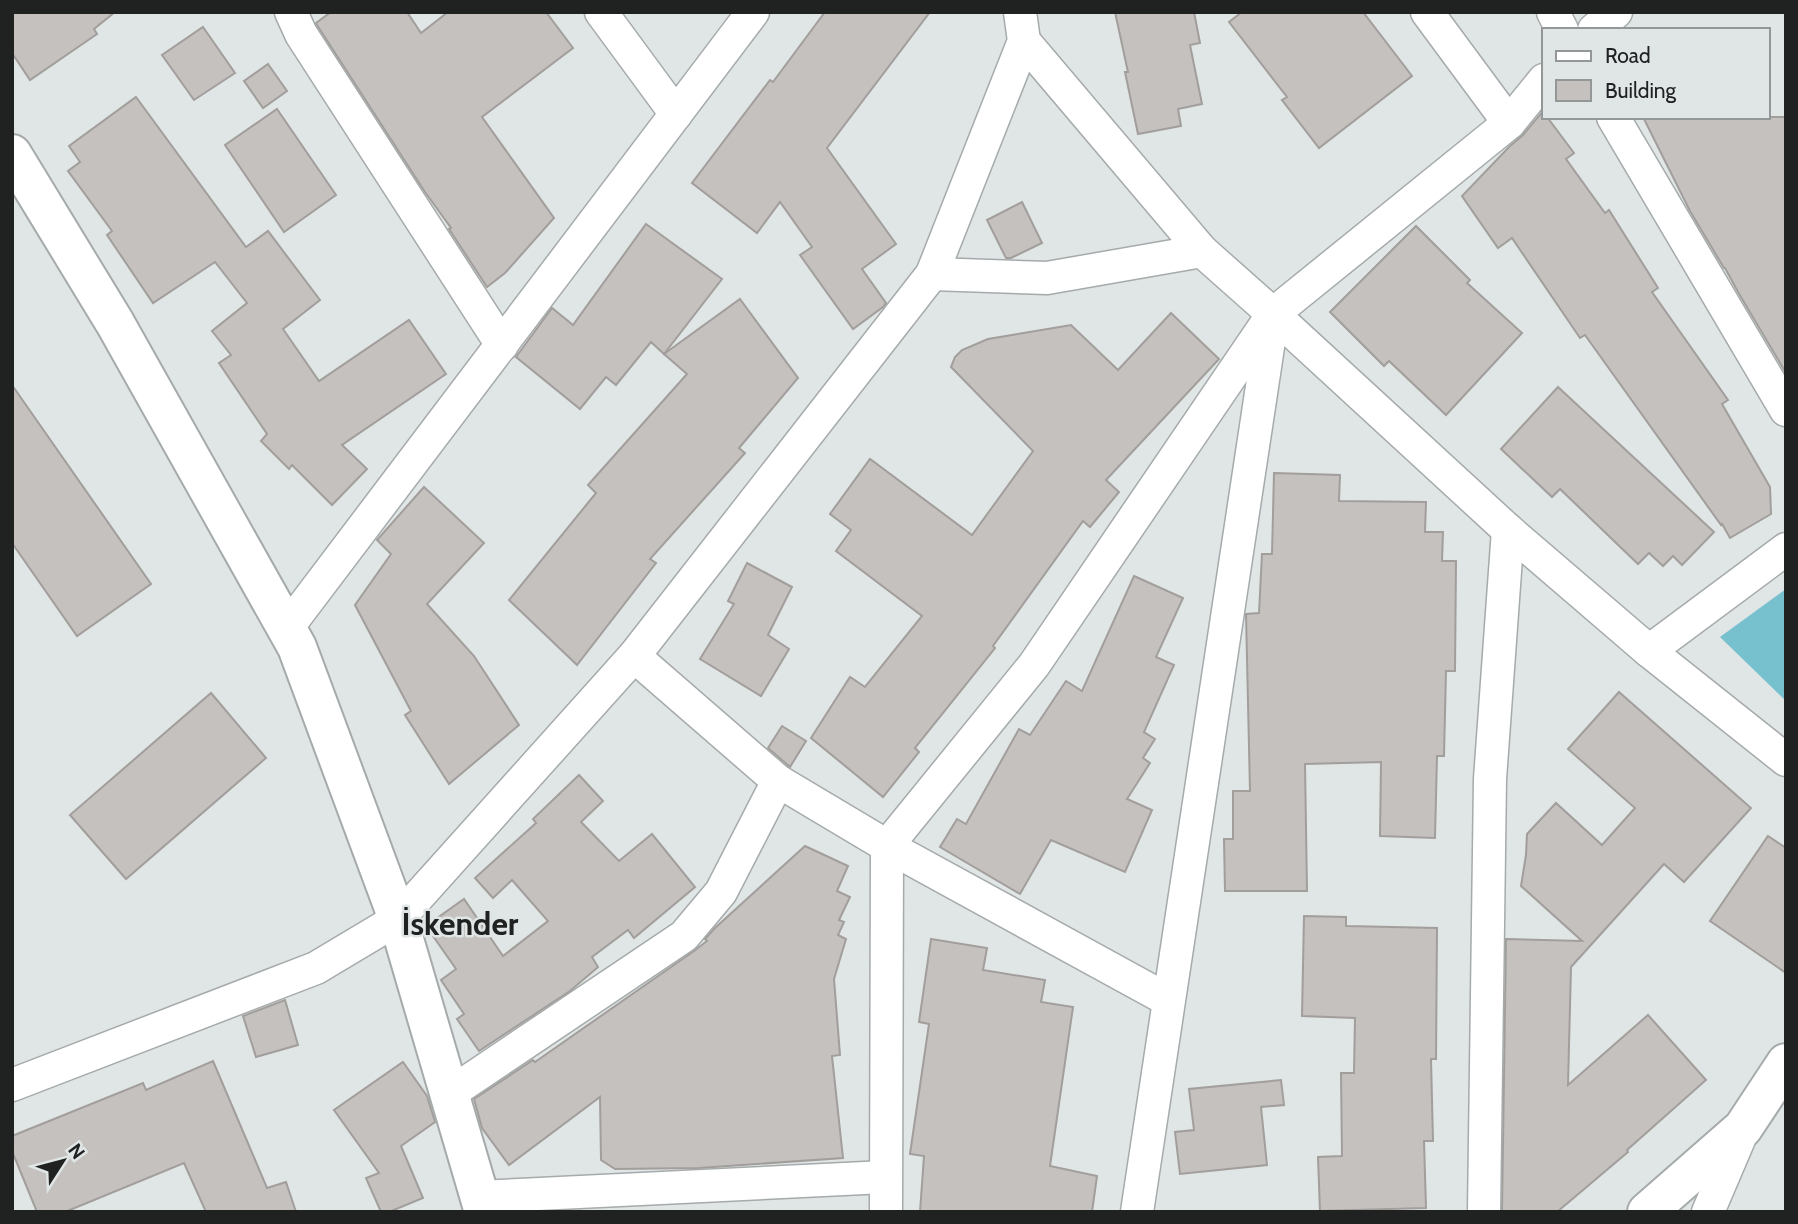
<svg xmlns="http://www.w3.org/2000/svg" width="1798" height="1224" viewBox="0 0 1798 1224" font-family="Cabin,sans-serif">
<style>
.green{fill:#77c1cf}
.building{fill:#c4c1bf;stroke:#a19e9b;stroke-width:2}
.lines{fill:none;stroke-linecap:round;stroke-linejoin:round}
.minor-casing{stroke:#a5aaab;stroke-width:35}
.tertiary-casing{stroke:#a5aaab;stroke-width:42}
.secondary-casing{stroke:#a5aaab;stroke-width:42}
.minor{stroke:#fff;stroke-width:32}
.tertiary{stroke:#fff;stroke-width:38}
.secondary{stroke:#fff;stroke-width:38}
.labels{text-anchor:middle;dominant-baseline:central;stroke-width:5;stroke-linejoin:round;paint-order:stroke}
.district-label{font-size:32px;font-weight:bold;fill:#202222;stroke:#e0e5e6}
</style>
<rect width="100%" height="100%" fill="#e0e5e6"/>
<polygon class="green" points="1786,589 1786,701 1720,637"/>
<g class="building">
<polygon points="12,12 115,12 94,29 97,34 30,80 12,53"/>
<polygon points="331,12 407,12 421,33 448,12 546,12 573,48 482,117 554,218 505,273 487,287 449,229 451,228 425,192 317,25 316,23"/>
<polygon points="825,12 930,12 827,148 896,244 862,269 886,303 883,307 853,329 800,255 812,247 780,202 757,233 692,183 770,80 773,82"/>
<polygon points="1115,12 1194,12 1200,43 1190,45 1202,104 1178,109 1181,126 1138,134 1125,72 1128,72"/>
<polygon points="1242,12 1363,12 1412,76 1319,148 1282,100 1287,97 1229,22"/>
<polygon points="203,27 235,73 194,100 162,55"/>
<polygon points="268,64 287,91 263,108 244,81"/>
<polygon points="136,97 246,247 268,231 320,300 283,329 319,381 409,320 446,374 342,445 367,469 332,505 292,465 289,469 261,441 267,434 219,363 231,355 212,331 247,303 215,262 153,303 107,235 112,231 68,171 80,162 69,146"/>
<polygon points="277,109 336,195 284,232 225,145"/>
<polygon points="1543,111 1544,117 1547,117 1574,153 1566,159 1605,213 1609,210 1658,288 1652,292 1728,400 1722,404 1770,487 1771,514 1730,538 1722,524 1721,525 1585,335 1580,338 1512,238 1498,248 1462,196 1510,146 1523,135"/>
<polygon points="1643,117 1786,117 1786,373 1738,292 1725,268 1724,268 1690,211"/>
<polygon points="1022,202 1042,243 1011,258 1006,258 987,220"/>
<polygon points="646,224 722,279 664,354 651,342 616,385 606,377 580,409 516,357 552,308 573,325"/>
<polygon points="1416,226 1470,280 1467,283 1522,333 1446,415 1389,361 1384,366 1330,312"/>
<polygon points="740,299 798,378 739,448 745,453 650,559 656,563 577,665 509,600 596,493 588,485 687,374 664,354"/>
<polygon points="1171,313 1219,359 1106,480 1119,492 1090,527 1083,521 993,646 995,648 915,748 919,752 883,797 811,738 850,677 865,687 922,616 836,551 851,530 830,514 870,459 972,535 1033,451 951,367 955,357 962,350 988,339 1071,325 1118,370"/>
<polygon points="12,385 151,584 77,636 12,543"/>
<polygon points="1558,387 1714,532 1682,565 1673,556 1663,566 1649,553 1638,564 1560,489 1552,497 1501,449"/>
<polygon points="1274,473 1340,475 1339,501 1426,502 1425,532 1443,532 1442,561 1456,561 1455,671 1446,671 1444,756 1437,756 1435,838 1380,836 1381,762 1305,764 1307,891 1225,891 1224,839 1233,839 1233,791 1250,791 1246,614 1259,613 1262,554 1272,554"/>
<polygon points="424,487 484,543 427,604 474,656 519,725 449,784 405,715 411,711 355,605 391,554 377,540"/>
<polygon points="747,563 792,587 768,635 789,649 761,696 700,659 734,604 728,601"/>
<polygon points="1134,576 1183,598 1156,657 1174,665 1144,732 1155,739 1143,758 1150,763 1127,799 1152,810 1125,872 1051,840 1020,894 940,847 957,819 966,824 1019,729 1030,735 1066,681 1082,691"/>
<polygon points="1619,692 1751,808 1684,882 1664,864 1571,967 1568,1085 1648,1015 1706,1080 1627,1150 1628,1152 1557,1212 1502,1212 1506,939 1582,941 1521,886 1526,855 1527,834 1556,803 1602,845 1635,808 1568,749"/>
<polygon points="211,693 266,758 126,879 70,815"/>
<polygon points="782,726 806,741 790,767 768,748"/>
<polygon points="579,775 603,801 581,822 619,861 652,834 695,887 634,938 628,930 592,957 598,967 570,991 479,1051 457,1019 464,1014 441,980 456,969 426,926 464,899 503,956 548,921 512,880 493,898 475,878 536,823 533,819"/>
<polygon points="1768,836 1786,848 1786,973 1710,921"/>
<polygon points="805,846 848,866 837,891 850,897 839,920 844,922 838,935 846,939 834,979 840,1055 832,1056 843,1158 699,1168 615,1169 601,1160 600,1097 509,1165 482,1128 474,1099 533,1060 535,1062 694,951 707,941 705,939 715,928"/>
<polygon points="1304,916 1346,917 1346,926 1437,928 1436,1059 1431,1059 1433,1141 1424,1141 1426,1208 1320,1211 1318,1157 1342,1156 1341,1073 1354,1073 1355,1018 1302,1016"/>
<polygon points="931,939 987,948 983,970 1045,980 1041,1002 1073,1007 1050,1166 1097,1176 1092,1212 920,1212 924,1156 910,1154 929,1024 919,1022"/>
<polygon points="285,1000 298,1045 256,1057 243,1016"/>
<polygon points="213,1061 267,1188 286,1182 296,1212 206,1212 184,1163 65,1212 37,1212 12,1151 12,1136 143,1083 146,1090"/>
<polygon points="403,1062 427,1096 435,1122 401,1146 423,1198 389,1212 381,1212 366,1178 379,1173 334,1110"/>
<polygon points="1281,1080 1284,1105 1261,1107 1267,1165 1180,1174 1175,1132 1194,1130 1189,1089"/>
</g>
<g class="lines">
<g class="minor-casing">
<g id="minor">
<polyline points="291,12 301,34 502,345"/>
<polyline points="601,12 676,114"/>
<polyline points="1427,12 1509,123"/>
<polyline points="1553,12 1562,30"/>
<polyline points="1594,30 1616,12"/>
<polyline points="1024,41 1202,251"/>
<polyline points="1613,117 1786,410"/>
<polyline points="1273,314 1508,530 1649,651 1786,760"/>
<polyline points="287,628 753,12"/>
<polyline points="1649,651 1786,549"/>
<polyline points="634,656 778,781 887,846 1168,1000"/>
<polyline points="12,1085 316,968 398,919 634,656 932,274 1024,41 1020,12"/>
<polyline points="449,1094 684,936 721,892 778,781"/>
<polyline points="478,1197 885,1177"/>
<polyline points="886,1212 887,846 1034,665 1273,314 1202,251 1047,278 932,274"/>
<polyline points="1137,1212 1273,314 1509,123 1544,80"/>
<polyline points="1484,1212 1490,779 1508,530"/>
<polyline points="1708,1212 1743,1130"/>
</g>
</g>
<g class="tertiary-casing">
<polyline id="tertiary" points="1647,1212 1743,1128 1786,1063"/>
</g>
<g class="secondary-casing">
<polyline id="secondary" points="12,154 115,323 297,647 398,919 484,1212"/>
</g>
<use href="#minor" class="minor"/>
<use href="#tertiary" class="tertiary"/>
<use href="#secondary" class="secondary"/>
</g>
<g class="labels">
<g class="district-label">
<text x="460" y="923">İskender</text>
</g>
</g>
<rect width="1798" height="1224" fill="none" stroke="#202222" stroke-width="28"/>
<rect x="1542" y="28" width="228" height="91" fill="#e0e5e6" stroke="#939798" stroke-width="2"/>
<rect x="1556" y="51" width="35" height="10" fill="#ffffff" stroke="#939798" stroke-width="2"/>
<text x="1605" y="63" font-size="21" fill="#202222">Road</text>
<rect x="1556" y="80" width="35" height="21" fill="#c4c1bf" stroke="#939798" stroke-width="2"/>
<text x="1605" y="98" font-size="21" fill="#202222">Building</text>
<g transform="translate(63 1161) rotate(54)" stroke="#e0e5e6" stroke-width="5" paint-order="stroke">
<path d="M0-5L12 26L0 18L-12 26Z" fill="#202222"/>
<text y="-10" font-size="19" font-weight="bold" text-anchor="middle" fill="#202222">N</text>
</g>
</svg>
